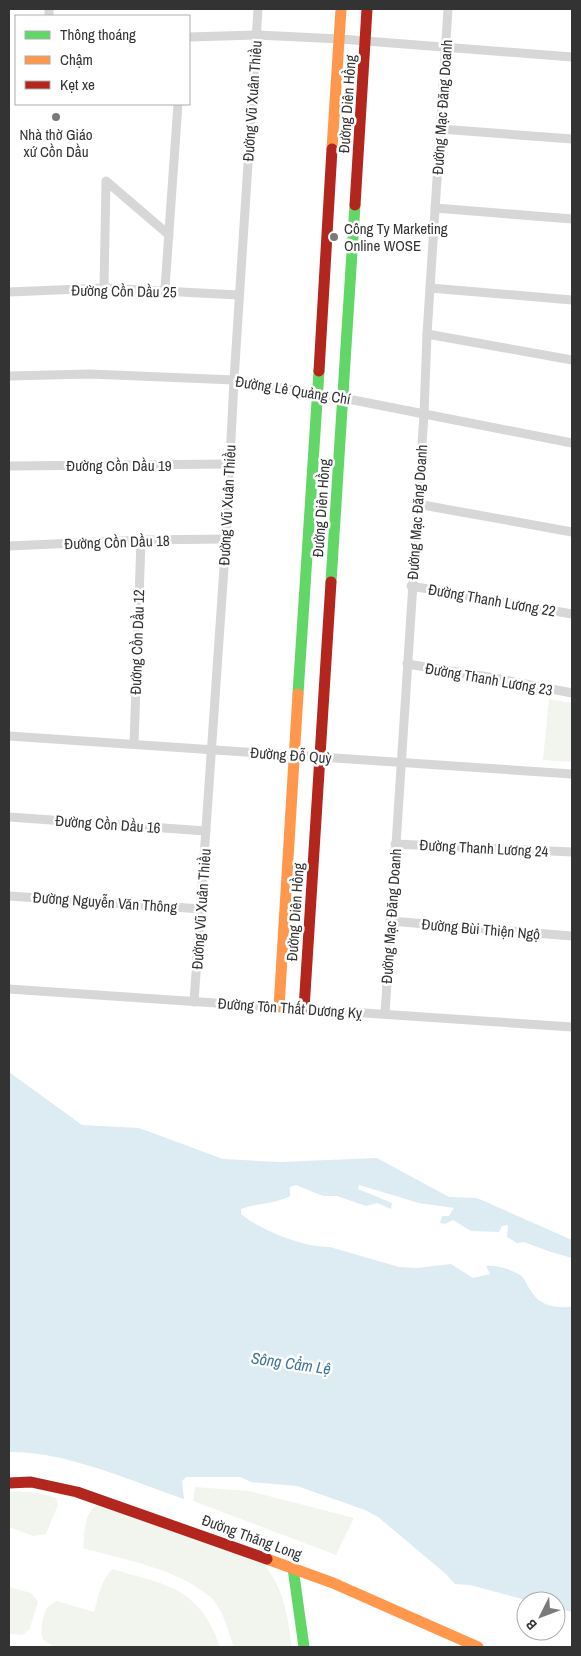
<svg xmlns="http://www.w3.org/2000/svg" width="581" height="1656" viewBox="0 0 581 1656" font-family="'Archivo Narrow',sans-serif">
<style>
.green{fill:#f1f5ed}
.water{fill:#ddebf3}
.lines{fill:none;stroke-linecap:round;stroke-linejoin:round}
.street{stroke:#d7d7d7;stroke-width:9}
.fast{stroke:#63d668;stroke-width:11}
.slow{stroke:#ff974d;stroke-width:11}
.jam{stroke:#b3261e;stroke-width:11}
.poi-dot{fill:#7a7a7a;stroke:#fff;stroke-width:2}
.labels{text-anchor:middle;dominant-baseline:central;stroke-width:5;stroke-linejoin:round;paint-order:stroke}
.street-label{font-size:15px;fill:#333;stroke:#fff}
.poi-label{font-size:15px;fill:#333;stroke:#fff}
.water-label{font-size:16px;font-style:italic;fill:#3f7597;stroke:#fff}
</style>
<rect width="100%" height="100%" fill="#fff"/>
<g class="green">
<polygon points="549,699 572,703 572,762 543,760"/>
<polygon points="195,1487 249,1491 354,1518 336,1555 193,1501"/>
<path d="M9,1492C24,1491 41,1492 56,1498L58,1505L46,1534L33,1536L9,1527Z"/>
<path d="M97,1505L263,1563C285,1591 287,1613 292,1647H234C228,1631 223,1608 209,1596C176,1568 124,1560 83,1548C85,1533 83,1514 97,1505Z"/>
<path d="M113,1569C137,1577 174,1583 192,1601C205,1612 215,1631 220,1647H57C52,1645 46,1643 43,1639C39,1632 43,1615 47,1608C49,1605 53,1603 57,1601L94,1612C99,1597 100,1580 113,1569Z"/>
<polygon points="9,1587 31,1593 38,1602 29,1630 22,1635 9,1634"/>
</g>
<path class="water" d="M9,1072L82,1125L139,1128L223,1159L280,1162L377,1158L449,1197L477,1198L572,1240V1258L548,1251L524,1242L517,1243L507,1237L508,1225L502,1226L499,1232L471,1231L453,1220L445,1224L440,1223L442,1216H449L454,1208L419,1203L359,1185L358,1189L392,1203L391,1209L377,1203L366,1206L337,1196H323L296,1185L290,1187V1196C275,1204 257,1203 241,1209V1214C262,1231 303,1247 330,1247L399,1267L417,1268L451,1264L473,1278L490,1274L486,1266C497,1265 510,1269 520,1275C525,1278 527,1286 531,1291C539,1305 557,1310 572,1306V1612L556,1608V1601H530L470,1585L455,1584L446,1574L378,1517L365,1510L297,1486L251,1482L240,1477H186L182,1481L184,1499C131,1481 65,1451 9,1452Z"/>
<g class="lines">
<g class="street">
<polyline points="49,9 49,16"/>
<polyline points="189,37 257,35 340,39 572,57"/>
<polyline points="440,129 572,139"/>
<polyline points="435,208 572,219"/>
<polyline points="104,288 106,181 169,235"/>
<polyline points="430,288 572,300"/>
<polyline points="166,291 165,288 178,104"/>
<polyline points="9,292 104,288 239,295"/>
<polyline points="427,334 572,360"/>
<polyline points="9,376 90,374 234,380 343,398 572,443"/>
<polyline points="9,466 229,464"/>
<polyline points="417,504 572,532"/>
<polyline points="9,546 141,540 226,539"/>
<polyline points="411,586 572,614"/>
<polyline points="407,664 495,678 572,693"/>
<polyline points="9,736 572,774"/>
<polyline points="134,744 141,540"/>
<polyline points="9,817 206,831"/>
<polyline points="395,844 572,852"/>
<polyline points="9,896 202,909"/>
<polyline points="390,921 572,936"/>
<polyline points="9,989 572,1027"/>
<polyline points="194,1002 226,539 234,380 258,9"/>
<polyline points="385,1014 424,414 427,334 448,9"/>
</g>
<g class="fast">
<polyline points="331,582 355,205"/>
<polyline points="298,694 319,371"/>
<polyline points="293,1568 304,1647"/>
</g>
<g class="slow">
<polyline points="332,149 341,9"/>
<polyline points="279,1007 298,694"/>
<polyline points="267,1559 333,1583 478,1647"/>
</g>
<g class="jam">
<polyline points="355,205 367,9"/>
<polyline points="319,371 332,149"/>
<polyline points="304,1009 331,582"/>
<polyline points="9,1483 31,1482 77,1492 267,1559"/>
</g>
</g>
<g class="poi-dot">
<circle cx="56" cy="117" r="5"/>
<circle cx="334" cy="237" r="5"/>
</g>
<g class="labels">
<g class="street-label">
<text transform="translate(252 101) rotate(-86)">Đường Vũ Xuân Thiều</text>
<text transform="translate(347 104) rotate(-86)">Đường Diên Hồng</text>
<text transform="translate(442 107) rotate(-86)">Đường Mạc Đăng Doanh</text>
<text transform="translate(124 291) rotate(1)">Đường Cồn Dầu 25</text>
<text transform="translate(293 390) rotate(9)">Đường Lê Quảng Chí</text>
<text x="119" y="465">Đường Cồn Dầu 19</text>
<text transform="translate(227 505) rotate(-87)">Đường Vũ Xuân Thiều</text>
<text transform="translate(321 508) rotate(-86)">Đường Diên Hồng</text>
<text transform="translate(417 512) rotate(-86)">Đường Mạc Đăng Doanh</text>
<text transform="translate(117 542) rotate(-2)">Đường Cồn Dầu 18</text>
<text transform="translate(492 600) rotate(10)">Đường Thanh Lương 22</text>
<text transform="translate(137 642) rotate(-88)">Đường Cồn Dầu 12</text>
<text transform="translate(489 679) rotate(10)">Đường Thanh Lương 23</text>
<text transform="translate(291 755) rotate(4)">Đường Đỗ Quỳ</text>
<text transform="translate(108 824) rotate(4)">Đường Cồn Dầu 16</text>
<text transform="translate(484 848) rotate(3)">Đường Thanh Lương 24</text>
<text transform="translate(105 902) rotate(4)">Đường Nguyễn Văn Thông</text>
<text transform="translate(201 909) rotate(-86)">Đường Vũ Xuân Thiều</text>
<text transform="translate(295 912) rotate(-86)">Đường Diên Hồng</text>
<text transform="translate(391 916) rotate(-86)">Đường Mạc Đăng Doanh</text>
<text transform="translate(481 929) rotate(5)">Đường Bùi Thiện Ngộ</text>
<text transform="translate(290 1008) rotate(4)">Đường Tôn Thất Dương Kỵ</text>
<text transform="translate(252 1537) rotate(20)">Đường Thăng Long</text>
</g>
<g class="poi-label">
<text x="56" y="134">Nhà thờ Giáo<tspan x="56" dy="17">xứ Cồn Dầu</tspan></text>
<text x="344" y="228" text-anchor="start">Công Ty Marketing<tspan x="344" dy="17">Online WOSE</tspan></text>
</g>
<g class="water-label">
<text transform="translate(291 1363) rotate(8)">Sông Cẩm Lệ</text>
</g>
</g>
<rect width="581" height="1656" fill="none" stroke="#333333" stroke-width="20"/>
<rect x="15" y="15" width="175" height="90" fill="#ffffff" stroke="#adadad"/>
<rect x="25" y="31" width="25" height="8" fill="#63d668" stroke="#adadad"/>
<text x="60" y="40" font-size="15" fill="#333333">Thông thoáng</text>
<rect x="25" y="56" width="25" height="8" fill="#ff974d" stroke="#adadad"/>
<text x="60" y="65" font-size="15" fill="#333333">Chậm</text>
<rect x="25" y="81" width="25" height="8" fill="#b3261e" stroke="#adadad"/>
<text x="60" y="90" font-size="15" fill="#333333">Kẹt xe</text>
<g transform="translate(541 1616) rotate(228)"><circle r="24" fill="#ffffff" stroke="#adadad"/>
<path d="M0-4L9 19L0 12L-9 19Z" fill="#7a7a7a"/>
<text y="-8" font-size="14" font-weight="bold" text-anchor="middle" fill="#333333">B</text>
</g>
</svg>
